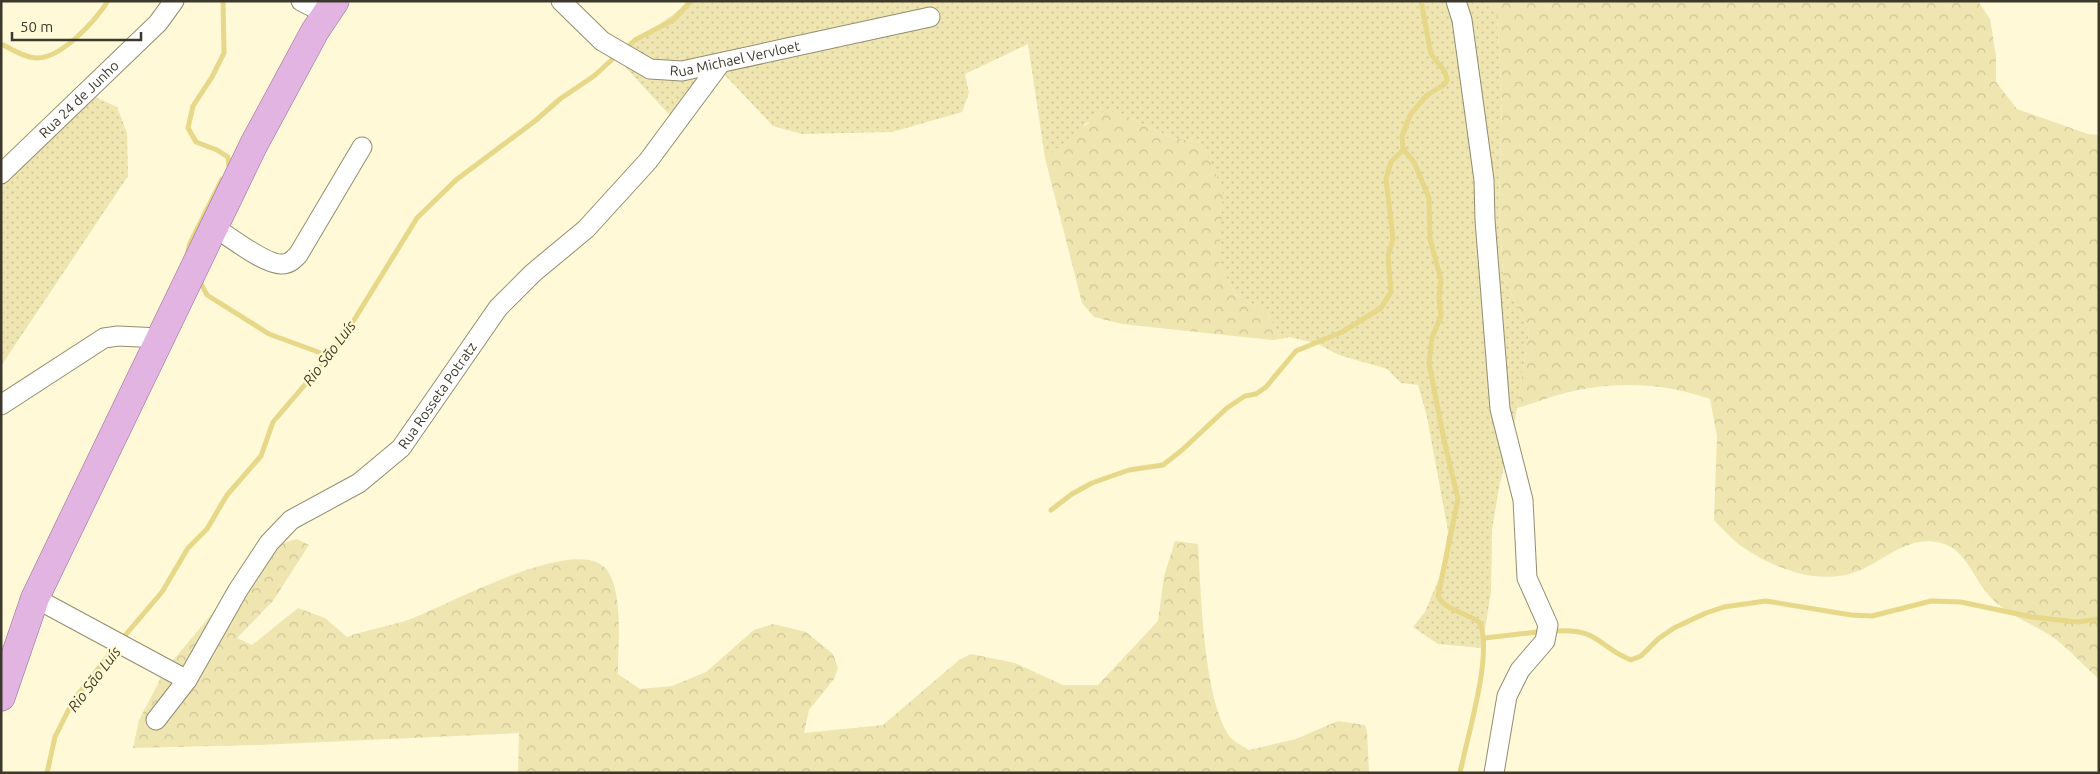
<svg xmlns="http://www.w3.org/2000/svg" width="2100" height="774" viewBox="0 0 2100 774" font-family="Ubuntu,sans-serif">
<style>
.grass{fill:url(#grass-dots)}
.forest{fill:url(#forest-crowns)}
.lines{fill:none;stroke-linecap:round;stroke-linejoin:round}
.stream{stroke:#e6d789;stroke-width:5}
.street-casing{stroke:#938d6e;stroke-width:21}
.primary-casing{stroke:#9b6895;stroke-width:29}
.street{stroke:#fff;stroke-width:19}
.primary{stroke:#e2b4e1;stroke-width:28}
.labels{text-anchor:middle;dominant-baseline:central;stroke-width:4.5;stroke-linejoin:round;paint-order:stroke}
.street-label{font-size:14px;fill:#3c392c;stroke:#fff9d7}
.water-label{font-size:15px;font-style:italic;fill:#443d1b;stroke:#fff9d7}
</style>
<defs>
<pattern id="grass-dots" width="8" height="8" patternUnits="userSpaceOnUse" patternTransform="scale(1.25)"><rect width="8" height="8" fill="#efe5b1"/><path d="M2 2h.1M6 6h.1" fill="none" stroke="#cec598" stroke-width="1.8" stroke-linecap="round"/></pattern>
<pattern id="forest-crowns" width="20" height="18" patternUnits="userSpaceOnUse" patternTransform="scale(1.25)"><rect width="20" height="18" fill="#efe5b1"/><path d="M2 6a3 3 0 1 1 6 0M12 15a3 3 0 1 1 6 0" fill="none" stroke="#cec598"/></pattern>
</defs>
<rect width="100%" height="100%" fill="#fff9d7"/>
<g class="grass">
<polygon points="691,1 1489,1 1497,18 1502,95 1499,206 1503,275 1529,332 1514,427 1499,487 1492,530 1491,592 1482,648 1438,644 1413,627 1425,612 1441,573 1448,531 1427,417 1418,385 1401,383 1387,369 1339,355 1316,343 1289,337 1281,339 1267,312 1236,295 1219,264 1219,233 1201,142 1172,138 1118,112 1086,123 1078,134 1045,158 1028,44 965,74 969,93 962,112 892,132 802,134 773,126 722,72 676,122 616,57"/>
<polygon points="82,91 117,107 127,133 128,176 1,366 1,177"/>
</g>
<g class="forest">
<path d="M1489,1H1978L1990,19L1996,56V82L2017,109L2088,134L2099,135V679C2084,666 2070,650 2054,638C2031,622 2004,615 1986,592C1973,576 1964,548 1941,543C1912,535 1889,556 1865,568C1826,588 1778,571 1744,548C1733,541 1723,529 1714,520L1717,436L1710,399C1666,383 1619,381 1573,391C1554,395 1536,403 1517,408L1529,332L1503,275L1499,206L1502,95L1497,18Z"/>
<polygon points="1102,112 1118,112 1172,138 1201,142 1223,190 1219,264 1236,295 1267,312 1281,339 1272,340 1122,324 1094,317 1082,303 1045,158"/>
<path d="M297,539L309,545L273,601L237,638L252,645L298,608L325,618L347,637C366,630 386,627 405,621C440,610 584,527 609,573C623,597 618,646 618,674L640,689L672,686L706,672L754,630L773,624L806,632L833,654L838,668L834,679L809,710L804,733L883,725L959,660L971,654L1015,663L1063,685H1098L1158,621L1164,576L1175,541L1198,544C1201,591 1203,699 1230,737C1234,742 1243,746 1249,750L1296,739L1338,721L1365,725L1367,731L1369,773H518L519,733L259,745L133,748L139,720L165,670L246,573L283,543Z"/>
</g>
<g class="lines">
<g class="stream">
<polyline points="223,1 224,53 212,77 193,106 188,128 196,142 217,150 228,157 229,167"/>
<path d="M1421,1L1431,54L1445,72L1447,80L1445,84L1426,96L1410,115L1402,136L1403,149L1414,162L1429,198L1430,239L1441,280L1439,297L1441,316L1432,338L1429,363L1444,440L1458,499L1438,596C1445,611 1467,612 1480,623C1493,655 1467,737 1460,773"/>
<path d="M1,44C12,49 25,58 37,58C62,58 95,21 108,1"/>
<polyline points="624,50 635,40 673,20 691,1"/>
<polyline points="187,255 190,243 222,179"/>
<polyline points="199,280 207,295 269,334 329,356"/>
<polyline points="1051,510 1072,494 1092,483 1129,470 1163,465 1182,450 1227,408 1245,396 1256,394 1266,387 1296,351 1342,332 1381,308 1391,292 1388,256 1393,239 1386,179 1391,162 1404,149"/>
<path d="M1556,631C1599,628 1598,647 1631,660L1641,656L1658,639L1674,628L1706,613L1724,607L1766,601L1851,615L1872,616L1931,601L1961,602L2032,617L2077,622L2099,619"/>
<polyline points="1485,638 1537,632"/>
<polyline points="122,639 162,592 188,548 207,529 227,495 261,456 273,422 338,346 417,218 456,180 535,121 560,99 594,76 617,55"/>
<polyline points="47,773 55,737 73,701 116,646"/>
</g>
<g class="street-casing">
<g id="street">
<polyline points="301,1 326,14"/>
<path id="s1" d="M561,1L602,41L650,69L682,71L930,17"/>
<polyline points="1456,1 1462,20 1484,180 1485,220 1500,409 1523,500 1527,578 1548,625 1545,641 1520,670 1507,696 1494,773"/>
<path id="s2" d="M1,174L158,23L174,1"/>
<path d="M214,227C229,236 265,265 282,264C289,264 293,260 298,255L362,147"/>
<polyline points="1,405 104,338 118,336 160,338"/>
<polyline points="35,598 187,680"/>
<path id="s3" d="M156,720L187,680L238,590L269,543L291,520L359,483L401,448L498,308L533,273L586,229L648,161L720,64"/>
</g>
</g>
<g class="primary-casing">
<polyline id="primary" points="1,697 35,598 254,144 315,31 335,1"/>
</g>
<use href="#street" class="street"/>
<use href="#primary" class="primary"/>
</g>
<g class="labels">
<g class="street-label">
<text stroke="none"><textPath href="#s1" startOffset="199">Rua Michael Vervloet</textPath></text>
<text stroke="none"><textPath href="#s2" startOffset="108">Rua 24 de Junho</textPath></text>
<text stroke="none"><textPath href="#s3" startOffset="438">Rua Rosseta Potratz</textPath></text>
</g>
<g class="water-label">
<text transform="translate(329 353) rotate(-53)">Rio São Luís</text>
<text transform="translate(94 679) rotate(-53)">Rio São Luís</text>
</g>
</g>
<rect width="2100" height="774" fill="none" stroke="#3c392c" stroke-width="5"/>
<path d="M12 32v8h129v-8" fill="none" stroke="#3c392c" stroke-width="2.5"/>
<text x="20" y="32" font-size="15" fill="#3c392c" stroke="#fff9d7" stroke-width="4" paint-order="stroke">50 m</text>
</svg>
